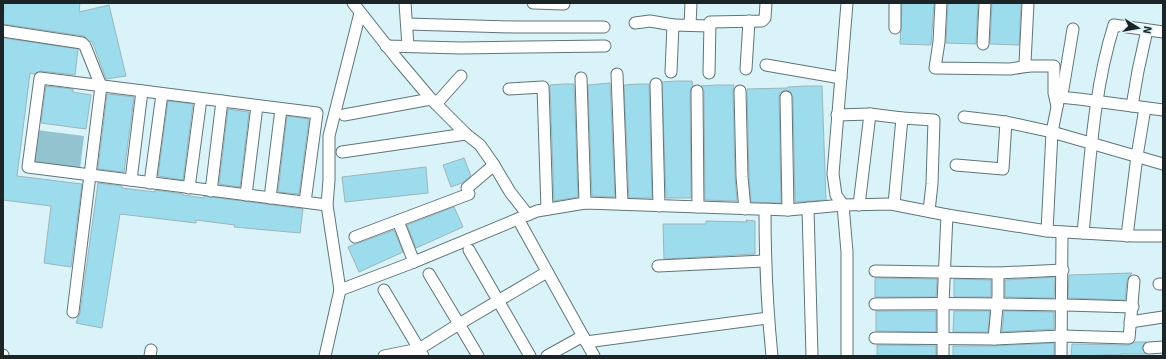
<svg xmlns="http://www.w3.org/2000/svg" width="1166" height="359" viewBox="0 0 1166 359" font-family="Signika,sans-serif">
<style>
.green{fill:#93c3cf}
.building{fill:#9ddcec;stroke:#9cb5bb}
.lines{fill:none;stroke-linecap:round;stroke-linejoin:round}
.minor-casing{stroke:#5e757b;stroke-width:13}
.minor{stroke:#fff;stroke-width:11}
</style>
<rect width="100%" height="100%" fill="#d9f3f9"/>
<polygon class="green" points="37,130 84,136 80,169 33,163"/>
<g class="building">
<polygon points="4,3 80,3 79,12 109,5 126,76 106,79 92,41 90,42 84,36 3,24"/>
<polygon points="902,3 934,3 931,45 900,44"/>
<polygon points="948,3 978,3 976,44 946,43"/>
<polygon points="992,3 1021,3 1019,45 990,44"/>
<polygon points="3,38 78,49 75,75 41,71 34,74 30,73 17,176 82,184 71,267 44,263 51,206 3,200"/>
<polygon points="676,81 692,81 693,86 690,91 691,198 666,198 662,82"/>
<polygon points="610,83 615,197 592,196 588,85"/>
<polygon points="564,84 574,84 578,197 554,201 550,85"/>
<polygon points="638,84 649,84 652,198 629,198 624,85"/>
<polygon points="718,85 734,85 733,91 735,177 737,201 705,200 704,91 701,86"/>
<polygon points="46,86 73,89 73,92 91,95 86,129 41,123"/>
<polygon points="806,86 822,86 826,200 795,202 793,97 790,91 785,90 780,93 779,97 781,203 751,202 749,177 747,89 788,88 788,87"/>
<polygon points="107,94 134,97 124,172 98,169"/>
<polygon points="168,101 193,104 183,180 158,176"/>
<polygon points="228,109 249,112 240,187 219,184"/>
<polygon points="287,116 309,119 299,194 278,192"/>
<polygon points="464,158 471,176 462,183 451,187 443,165"/>
<polygon points="426,167 428,193 345,202 342,177"/>
<polygon points="98,183 122,186 122,188 155,192 155,190 183,194 183,195 204,198 204,196 303,209 300,233 234,227 235,225 196,220 196,223 120,214 102,328 76,323 80,313"/>
<polygon points="454,207 463,227 416,248 407,225"/>
<polygon points="746,220 755,221 755,254 664,259 663,224 706,224 706,221 747,222"/>
<polygon points="394,230 403,252 359,272 348,247"/>
<polygon points="1132,273 1127,280 1125,300 1068,298 1069,275"/>
<polygon points="1055,277 1054,298 1005,297 1005,280"/>
<polygon points="875,278 937,279 936,297 875,297"/>
<polygon points="954,279 991,280 991,297 954,297"/>
<polygon points="876,311 936,311 936,332 876,331"/>
<polygon points="954,311 990,311 988,332 953,332"/>
<polygon points="1004,311 1054,312 1054,329 1002,332"/>
<polygon points="1135,342 1147,342 1143,345 1142,348 1146,354 1121,354 1121,355 1109,355 1071,356 1072,344 1129,345"/>
<polygon points="1054,343 1054,356 953,356 953,346 994,346"/>
<polygon points="877,345 936,346 936,356 877,356"/>
</g>
<g class="lines">
<g class="minor-casing">
<g id="minor">
<polyline points="353,3 398,60 431,99 466,134 480,145 494,165 510,192 528,215"/>
<polyline points="405,3 408,46"/>
<polyline points="533,3 564,4"/>
<polyline points="847,3 833,174 836,195 843,205 847,252 847,356"/>
<polyline points="895,3 895,28"/>
<polyline points="941,3 939,42 935,68 1010,69 1029,66"/>
<polyline points="1028,3 1025,63 1029,66 1054,66 1054,93 1057,106"/>
<polyline points="635,23 650,21 673,25"/>
<polyline points="407,24 514,27 604,27"/>
<polyline points="690,25 691,3"/>
<polyline points="3,31 82,43 85,46 101,86 73,312"/>
<polyline points="983,44 985,3"/>
<polyline points="386,46 461,48 605,46"/>
<polyline points="766,65 841,78"/>
<polyline points="746,69 749,21"/>
<polyline points="671,72 673,25 710,26"/>
<polyline points="709,73 710,22 762,21 765,18 766,3"/>
<polyline points="617,74 622,204"/>
<polyline points="581,78 585,203"/>
<polyline points="656,84 659,206"/>
<polyline points="509,89 543,87 547,209"/>
<polyline points="697,91 698,207"/>
<polyline points="740,91 742,177 745,209"/>
<polyline points="786,97 788,210"/>
<polyline points="1059,97 1063,89 1073,29"/>
<polyline points="436,104 461,76"/>
<polyline points="1132,106 1138,71 1147,30"/>
<polyline points="344,115 431,99"/>
<polyline points="837,115 870,114"/>
<polyline points="964,117 1006,122 1052,132 1059,97 1079,99 1163,110"/>
<polyline points="342,152 466,134"/>
<polyline points="956,165 1003,169 1006,122"/>
<polyline points="131,180 142,91"/>
<polyline points="150,183 162,94"/>
<polyline points="189,188 201,99"/>
<polyline points="467,188 494,165"/>
<polyline points="211,191 222,101"/>
<polyline points="246,195 257,106"/>
<polyline points="270,198 281,109"/>
<polyline points="305,202 317,113 40,78 28,167 327,205"/>
<polyline points="894,204 902,118 934,120 932,184 929,211"/>
<polyline points="859,205 870,114 902,118"/>
<polyline points="808,208 812,356"/>
<path d="M765,210C765,259 767,307 772,356"/>
<polyline points="518,219 594,356"/>
<polyline points="398,221 414,262"/>
<polyline points="1047,231 1052,132 1163,164"/>
<path d="M1083,233C1090,165 1093,91 1114,25L1163,32"/>
<polyline points="1127,236 1137,156 1145,108"/>
<polyline points="355,237 469,194"/>
<polyline points="469,250 530,356"/>
<polyline points="658,266 764,261"/>
<polyline points="875,271 998,273"/>
<polyline points="429,274 459,324 547,272"/>
<polyline points="1159,284 1163,284"/>
<polyline points="340,290 414,262 537,211 585,203 788,210 843,205 891,204 947,215 1047,231 1134,236 1163,236"/>
<polyline points="384,290 419,349 459,324 478,356"/>
<path d="M875,304C961,303 1047,304 1133,307"/>
<polyline points="1130,322 1163,317"/>
<polyline points="875,338 994,339 1062,336 1129,338 1134,281"/>
<polyline points="994,339 998,296 998,273 1063,270"/>
<polyline points="586,342 768,318"/>
<polyline points="1149,348 1163,347"/>
<polyline points="3,355 3,356"/>
<polyline points="150,356 151,350"/>
<polyline points="325,356 340,290 327,205 329,180 329,136 360,13"/>
<polyline points="384,356 419,349 423,356"/>
<polyline points="547,356 583,336"/>
<polyline points="943,356 943,303 947,215"/>
<polyline points="1061,356 1062,232"/>
</g>
</g>
<use href="#minor" class="minor"/>
</g>
<rect width="1166" height="359" fill="none" stroke="#1b2527" stroke-width="8"/>
<g transform="translate(1138 28) rotate(101)" stroke="#d9f3f9" stroke-width="3" paint-order="stroke">
<path d="M0-3L7 15L0 10L-7 15Z" fill="#1b2527"/>
<text y="-6" font-size="11" font-weight="bold" text-anchor="middle" fill="#1b2527">N</text>
</g>
</svg>
